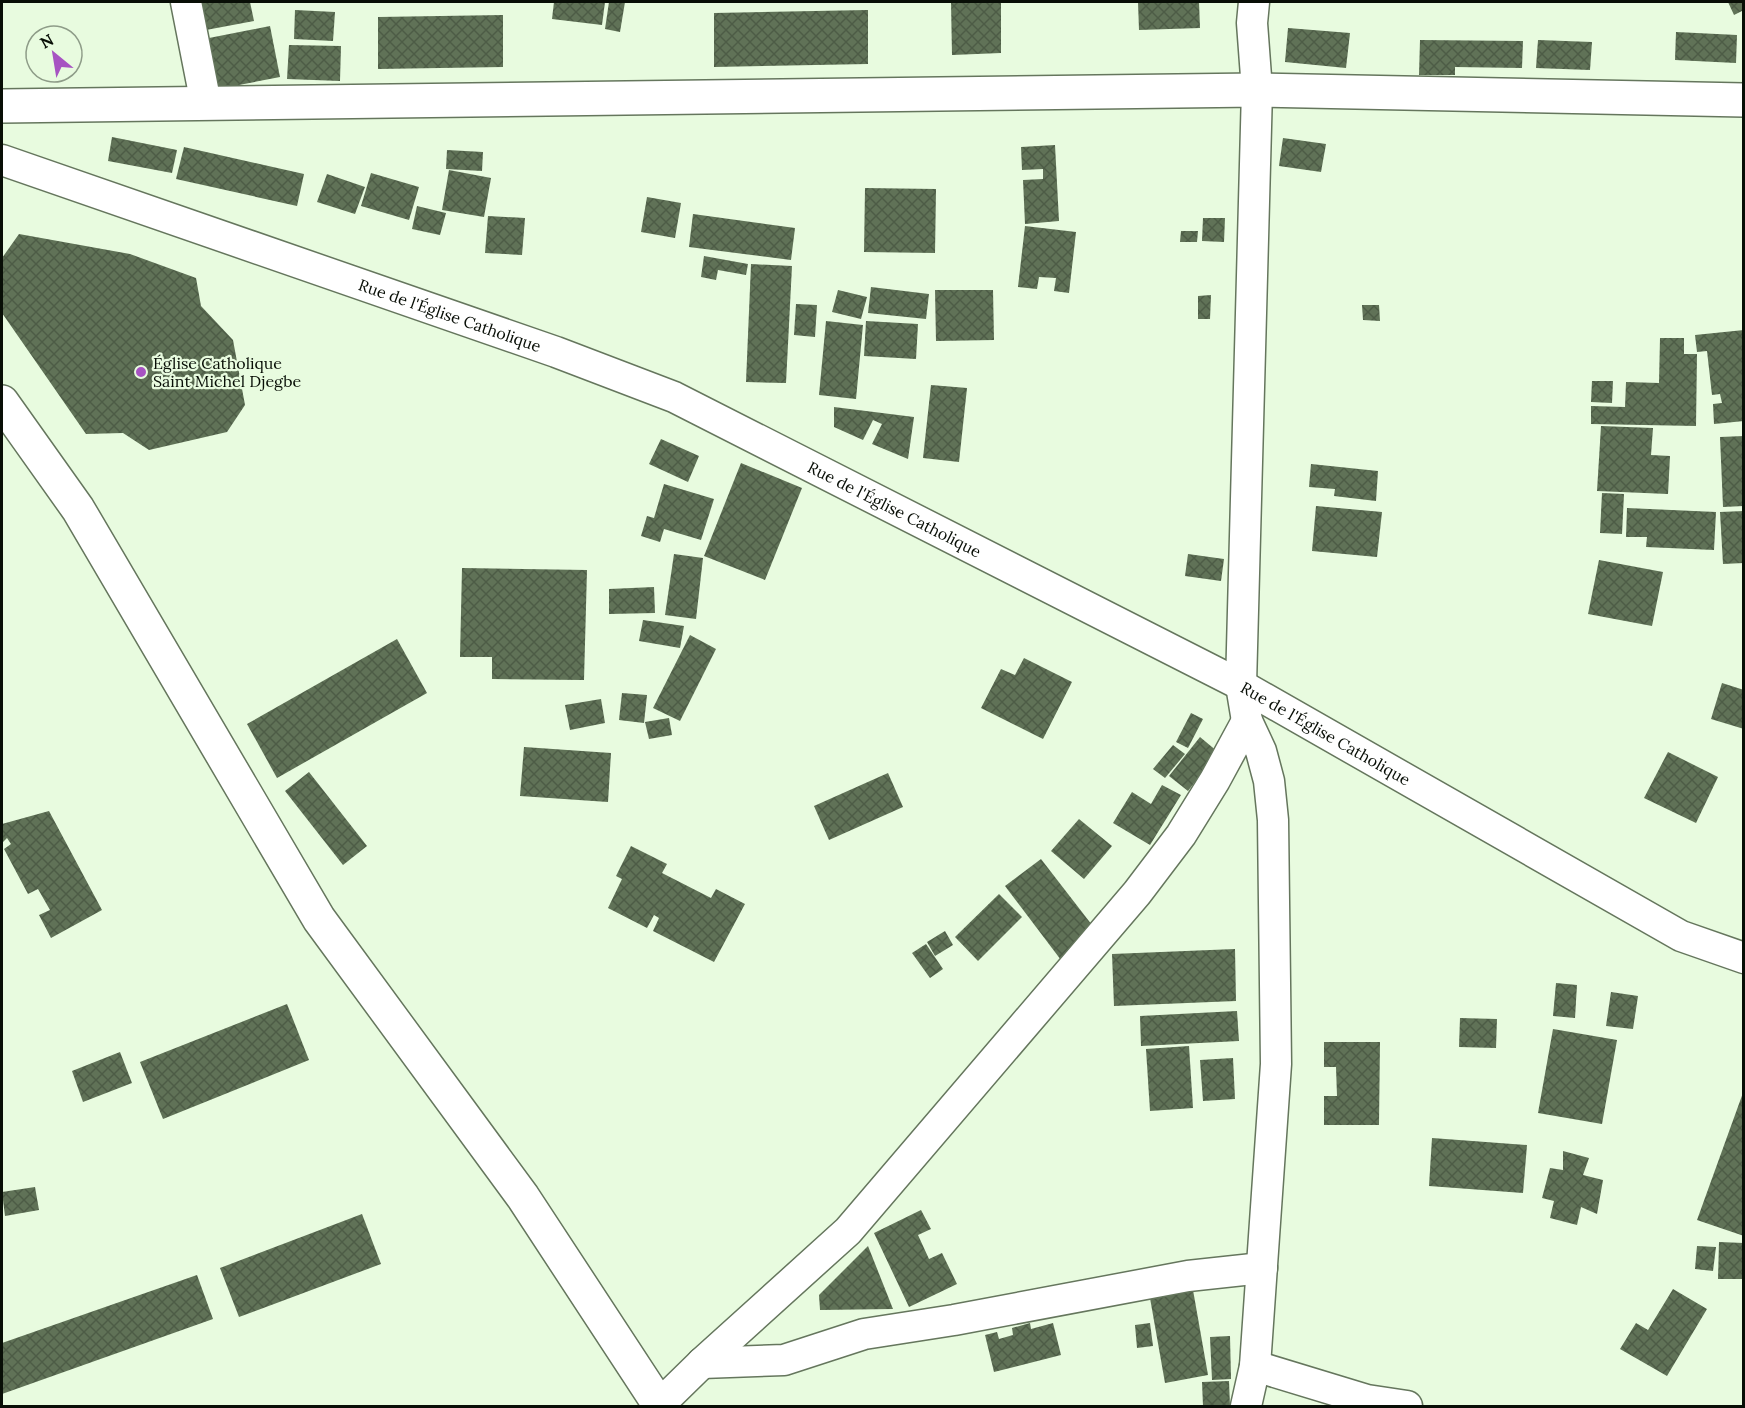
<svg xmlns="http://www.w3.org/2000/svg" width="1745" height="1408" viewBox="0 0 1745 1408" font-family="Lora,serif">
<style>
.building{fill:url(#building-cross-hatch)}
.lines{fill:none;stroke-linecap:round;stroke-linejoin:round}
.minor-casing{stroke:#65765d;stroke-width:33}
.tertiary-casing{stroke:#65765d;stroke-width:36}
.minor{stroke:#fff;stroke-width:30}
.tertiary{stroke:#fff;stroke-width:33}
.poi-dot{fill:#a753c2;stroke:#e8fbdf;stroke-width:2}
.labels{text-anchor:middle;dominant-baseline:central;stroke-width:4.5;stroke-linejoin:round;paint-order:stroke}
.street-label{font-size:16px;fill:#080e06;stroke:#e8fbdf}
.poi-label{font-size:16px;fill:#080e06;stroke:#e8fbdf;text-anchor:start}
</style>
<defs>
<pattern id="building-cross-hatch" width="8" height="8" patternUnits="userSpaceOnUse" patternTransform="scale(1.5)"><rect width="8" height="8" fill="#607257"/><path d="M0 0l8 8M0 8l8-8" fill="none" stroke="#4d5c46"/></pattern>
</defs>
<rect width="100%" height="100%" fill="#e8fbdf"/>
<g class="building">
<polygon points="201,2 250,2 254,21 206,30"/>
<polygon points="554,2 605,2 602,25 552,19"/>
<polygon points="609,2 625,2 620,32 605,29"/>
<polygon points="951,2 1001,2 1001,53 952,55"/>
<polygon points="1138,2 1199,2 1200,28 1139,30"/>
<polygon points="1728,2 1744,2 1744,10 1734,15"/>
<polygon points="295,10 335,12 333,41 294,39"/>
<polygon points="868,10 868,64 714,67 714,13"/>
<polygon points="503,15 503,67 378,69 378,17"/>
<polygon points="270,26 280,77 218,89 209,38"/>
<polygon points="1288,28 1350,33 1346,68 1285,62"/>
<polygon points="1676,32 1737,35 1736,63 1675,60"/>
<polygon points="1420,40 1523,41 1522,68 1455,67 1455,75 1419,75"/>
<polygon points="1538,40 1592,42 1590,70 1536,68"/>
<polygon points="289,45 341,46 340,81 287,79"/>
<polygon points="112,137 177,150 172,173 108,161"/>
<polygon points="1283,138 1326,144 1321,172 1279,166"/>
<polygon points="1055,145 1059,221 1025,224 1023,180 1043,179 1043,169 1022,170 1021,147"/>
<polygon points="184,147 304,174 297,206 176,179"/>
<polygon points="447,150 483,152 482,171 446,169"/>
<polygon points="449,170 491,178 484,217 442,210"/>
<polygon points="371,173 419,187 409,220 361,206"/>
<polygon points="327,174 365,187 355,214 317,202"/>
<polygon points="865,188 936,189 935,253 864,252"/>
<polygon points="647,197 681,203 675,238 641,232"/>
<polygon points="417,206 446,213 440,235 412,229"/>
<polygon points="693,214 795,228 791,260 689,247"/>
<polygon points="488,216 525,218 522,255 485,253"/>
<polygon points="1203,218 1225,218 1224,242 1202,241"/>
<polygon points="1025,226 1076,232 1069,293 1054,291 1056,278 1039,277 1037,289 1018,287"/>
<polygon points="1181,231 1198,231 1197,242 1180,242"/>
<polygon points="19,234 130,254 196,278 201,306 233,340 245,405 227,432 149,450 123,433 86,434 2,313 2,258"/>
<polygon points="704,256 748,264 746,275 718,270 716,280 701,277"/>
<polygon points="751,264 792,266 786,383 746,382"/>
<polygon points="871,287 929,294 926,319 868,313"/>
<polygon points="838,290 867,297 861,319 832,312"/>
<polygon points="935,290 993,290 994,340 936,341"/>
<polygon points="1211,295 1210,319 1198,319 1198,296"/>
<polygon points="796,304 817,305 815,337 794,335"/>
<polygon points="1362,305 1379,305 1380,321 1363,320"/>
<polygon points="826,321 863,325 856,399 819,395"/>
<polygon points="866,321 918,324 916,359 864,356"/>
<polygon points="1744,330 1744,421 1714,424 1713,404 1722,403 1720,394 1712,395 1707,351 1697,352 1695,335"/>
<polygon points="1660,338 1684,338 1684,354 1697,354 1696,426 1591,424 1591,406 1625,407 1626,382 1659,383"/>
<polygon points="1592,381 1613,381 1612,403 1591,402"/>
<polygon points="931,385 967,388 959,462 923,458"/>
<polygon points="834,407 914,417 908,459 872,444 882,424 873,420 863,440 834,427"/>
<polygon points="1601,426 1653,428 1651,455 1670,456 1668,494 1597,491"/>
<polygon points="1744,436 1744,506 1723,507 1720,437"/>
<polygon points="661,439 699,456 688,482 649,464"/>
<polygon points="741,463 802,488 765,580 704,556"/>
<polygon points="1311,464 1378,471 1376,501 1334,496 1335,489 1309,487"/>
<polygon points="664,484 714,499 701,540 664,529 660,542 641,536 647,516 654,518"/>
<polygon points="1602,493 1624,494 1622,534 1600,533"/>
<polygon points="1316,506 1382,512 1377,557 1312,551"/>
<polygon points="1627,508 1716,512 1714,550 1646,547 1647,537 1626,537"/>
<polygon points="1744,511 1744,563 1723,564 1720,512"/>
<polygon points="674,554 703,558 696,619 665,615"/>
<polygon points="1188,554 1224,559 1221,581 1185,576"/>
<polygon points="1599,560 1663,572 1652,626 1588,614"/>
<polygon points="462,568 587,570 584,680 492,679 492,657 460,657"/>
<polygon points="654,587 655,613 609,614 609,589"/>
<polygon points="643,620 684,626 680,648 639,641"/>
<polygon points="690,635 716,649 680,721 653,708"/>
<polygon points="397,639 427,693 277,778 247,724"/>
<polygon points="1024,658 1072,682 1043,739 981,708 1001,669 1015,675"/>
<polygon points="1722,683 1744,690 1744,729 1711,719"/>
<polygon points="622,693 647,695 644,723 619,720"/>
<polygon points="601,699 605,723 570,730 565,705"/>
<polygon points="1191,713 1203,719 1188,748 1176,742"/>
<polygon points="669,718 672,735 649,739 645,722"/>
<polygon points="1200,737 1218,752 1188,791 1169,776"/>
<polygon points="1173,745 1185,754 1165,778 1153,769"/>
<polygon points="524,747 611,753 608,802 520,796"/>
<polygon points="1668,752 1718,777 1696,823 1644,798"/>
<polygon points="309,772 367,846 343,865 285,791"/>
<polygon points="888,773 903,807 829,840 814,806"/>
<polygon points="1162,785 1181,795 1150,845 1113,823 1132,792 1151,804"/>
<polygon points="49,811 102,910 51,938 39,915 50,910 38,889 28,894 4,849 11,844 7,838 2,843 2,824"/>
<polygon points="1079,819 1112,846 1084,879 1051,851"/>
<polygon points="631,846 667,864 662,873 711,898 716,889 745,904 714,962 653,931 659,918 654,915 647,928 608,908 622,879 616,876"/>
<polygon points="1041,859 1092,925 1064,964 1005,886"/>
<polygon points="999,894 1022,917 978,961 955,937"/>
<polygon points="945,931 953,945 935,956 927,942"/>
<polygon points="926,944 943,969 930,978 912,953"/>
<polygon points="1235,949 1236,1001 1114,1006 1112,954"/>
<polygon points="1556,983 1577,985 1575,1018 1553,1016"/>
<polygon points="1611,992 1638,996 1633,1029 1606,1026"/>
<polygon points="287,1004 309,1060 163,1119 140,1062"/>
<polygon points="1237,1011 1239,1041 1141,1046 1140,1016"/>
<polygon points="1460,1018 1497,1019 1496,1048 1459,1047"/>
<polygon points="1553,1029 1617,1040 1602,1124 1538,1113"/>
<polygon points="1324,1042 1380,1042 1379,1125 1324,1125 1324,1096 1337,1096 1336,1067 1324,1067"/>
<polygon points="1189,1046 1193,1108 1150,1111 1146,1049"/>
<polygon points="120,1052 132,1083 83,1102 72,1071"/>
<polygon points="1233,1058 1235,1099 1203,1101 1200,1060"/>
<polygon points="1744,1090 1744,1236 1697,1220"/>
<polygon points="1432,1138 1527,1145 1523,1193 1429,1186"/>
<polygon points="1563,1151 1589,1158 1583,1175 1603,1180 1597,1214 1581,1207 1577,1225 1550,1218 1554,1201 1542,1198 1550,1168 1563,1170"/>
<polygon points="35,1187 39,1210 5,1216 2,1192"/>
<polygon points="921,1210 931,1229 918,1235 929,1259 942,1253 957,1284 909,1307 874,1233"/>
<polygon points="362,1214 381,1264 239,1317 220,1268"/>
<polygon points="1719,1242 1744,1243 1744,1279 1718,1279"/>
<polygon points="868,1246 893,1309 820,1310 819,1295"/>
<polygon points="1697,1246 1716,1247 1713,1271 1695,1269"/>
<polygon points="197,1275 213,1319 2,1394 2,1343"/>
<polygon points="1673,1289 1707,1309 1667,1376 1620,1349 1636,1323 1648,1330"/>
<polygon points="1193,1290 1208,1375 1165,1383 1150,1298"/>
<polygon points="1030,1323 1031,1329 1053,1323 1061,1355 994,1372 985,1335 997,1332 999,1339 1013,1335 1012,1328"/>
<polygon points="1150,1323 1153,1346 1137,1348 1135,1325"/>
<polygon points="1230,1336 1231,1379 1212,1380 1210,1337"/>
<polygon points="1229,1381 1230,1406 1203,1406 1202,1382"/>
</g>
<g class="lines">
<g class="minor-casing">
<g id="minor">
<polyline points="186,2 206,104"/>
<path id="s1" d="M2,160L556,352L674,397L1241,685L1681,936L1744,958"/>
<polyline points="702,1363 784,1360 864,1334 954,1320 1188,1276 1262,1268"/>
<polyline points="1255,1366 1367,1400 1407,1406"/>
<polyline points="658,1406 702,1363 848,1231 1137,893 1181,835 1215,780 1247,721"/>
<polyline points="1246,1406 1255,1366 1276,1064 1273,820 1269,781 1261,751 1247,721 1241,685 1257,90 1252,23 1254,2"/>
</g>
</g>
<g class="tertiary-casing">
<g id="tertiary">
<polyline points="2,106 1257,90 1744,100"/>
<polyline points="2,402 78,509 319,919 523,1197 660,1406"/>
</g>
</g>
<use href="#minor" class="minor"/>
<use href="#tertiary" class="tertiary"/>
</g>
<circle class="poi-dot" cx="141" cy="372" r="6"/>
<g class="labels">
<g class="street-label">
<text stroke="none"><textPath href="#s1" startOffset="474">Rue de l'Église Catholique</textPath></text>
<text stroke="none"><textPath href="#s1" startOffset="960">Rue de l'Église Catholique</textPath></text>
<text stroke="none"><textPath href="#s1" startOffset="1446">Rue de l'Église Catholique</textPath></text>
</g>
<g class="poi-label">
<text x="153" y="363">Église Catholique<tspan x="153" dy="18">Saint Michel Djegbe</tspan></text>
</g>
</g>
<rect width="1745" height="1408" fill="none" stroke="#080e06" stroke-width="6"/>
<g transform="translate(54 54) rotate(330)"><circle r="28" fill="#e8fbdf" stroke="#8e9c88" stroke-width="1.5"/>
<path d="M0-4.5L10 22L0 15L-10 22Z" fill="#a753c2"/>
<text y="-9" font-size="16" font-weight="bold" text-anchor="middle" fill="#080e06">N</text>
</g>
</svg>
